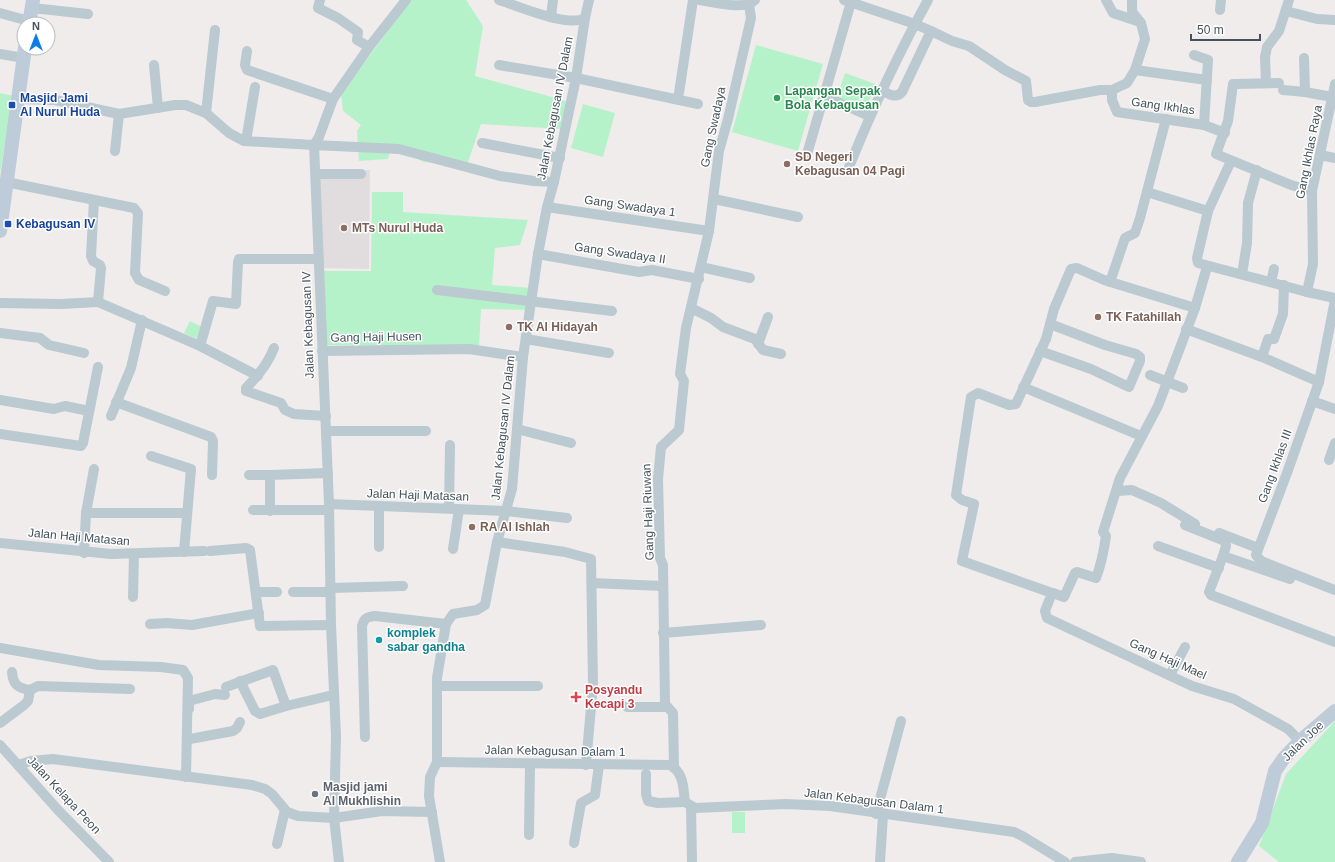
<svg xmlns="http://www.w3.org/2000/svg" width="1335" height="862" viewBox="0 0 1335 862" font-family="Helvetica,sans-serif">
<style>
.education{fill:#e1ddde}
.green{fill:#b6f2c9}
.lines{fill:none;stroke-linecap:round;stroke-linejoin:round}
.street{stroke:#bbc9d0;stroke-width:10}
.secondary{stroke:#bdccd8;stroke-width:14}
.leisure-dot{fill:#2e9e5b;stroke:#fff;stroke-width:1.5}
.transit-dot{fill:#1a4fb4;stroke:#fff;stroke-width:1.5}
.education-dot{fill:#8d6e63;stroke:#fff;stroke-width:1.5}
.culture-dot{fill:#0f9aa8;stroke:#fff;stroke-width:1.5}
.health-dot{fill:#e0444e;stroke:#fff;stroke-width:1.5}
.worship-dot{fill:#6b7280;stroke:#fff;stroke-width:1.5}
.labels{text-anchor:middle;dominant-baseline:central;stroke-width:3;stroke-linejoin:round;paint-order:stroke}
.leisure-label{font-size:12px;font-weight:bold;fill:#27864d;stroke:#fff;text-anchor:start}
.transit-label{font-size:12px;font-weight:bold;fill:#164399;stroke:#fff;text-anchor:start}
.street-label{font-size:12px;fill:#43525b;stroke:#fff}
.education-label{font-size:12px;font-weight:bold;fill:#785e54;stroke:#fff;text-anchor:start}
.culture-label{font-size:12px;font-weight:bold;fill:#0d838f;stroke:#fff;text-anchor:start}
.health-label{font-size:12px;font-weight:bold;fill:#be3a42;stroke:#fff;text-anchor:start}
.worship-label{font-size:12px;font-weight:bold;fill:#5b616d;stroke:#fff;text-anchor:start}
</style>
<rect width="100%" height="100%" fill="#f0ecec"/>
<polygon class="education" points="322,170 370,170 369,269 321,268 316,187"/>
<g class="green">
<polygon points="411,0 466,0 483,26 475,76 563,100 569,103 562,129 481,124 467,165 424,162 391,148 388,159 359,161 357,131 361,125 343,111 341,94"/>
<polygon points="756,45 823,64 798,151 732,132"/>
<polygon points="845,73 875,84 867,108 837,97"/>
<polygon points="0,93 13,96 0,173"/>
<polygon points="583,104 615,113 603,157 571,148"/>
<polygon points="372,192 403,192 403,212 528,220 520,245 495,248 492,285 533,288 530,310 481,309 479,347 326,345 324,271 371,271"/>
<polygon points="190,321 202,327 196,339 184,333"/>
<polygon points="1335,721 1335,862 1279,862 1259,846 1286,774"/>
<rect x="732" y="812" width="13" height="21"/>
</g>
<g class="lines">
<g class="street">
<polyline points="320,0 318,8 338,18 358,32 357,40 369,47"/>
<path d="M499,0C518,6 568,28 585,18L589,0"/>
<path d="M699,0C713,2 744,11 755,0"/>
<path d="M844,0L915,24L931,31L902,92C896,99 889,94 883,91"/>
<polyline points="1106,0 1113,13 1140,22"/>
<polyline points="851,2 824,96 869,116"/>
<polyline points="32,8 88,14"/>
<polyline points="1220,10 1221,0"/>
<polyline points="1286,11 1317,19 1335,20"/>
<polyline points="0,13 29,21"/>
<polyline points="551,17 553,0"/>
<polyline points="931,31 952,41 969,46 1005,70 1026,81 1028,100 1031,102 1035,102 1100,90 1112,90 1127,83 1135,70 1145,39 1141,23 1132,12 1132,0"/>
<polyline points="247,51 245,65 247,70 333,99"/>
<polyline points="0,54 24,58"/>
<polyline points="1194,55 1208,60 1204,125"/>
<polyline points="1304,58 1305,92"/>
<polyline points="154,65 158,108"/>
<polyline points="499,65 576,78 698,104"/>
<polyline points="1135,70 1207,80"/>
<polyline points="1266,83 1265,57 1267,47 1279,31 1289,0"/>
<polyline points="1279,83 1233,84 1228,121 1216,154 1291,185 1312,191"/>
<polyline points="1112,90 1112,100 1117,112 1204,125 1225,133"/>
<polyline points="1283,90 1305,92 1332,97"/>
<polyline points="679,93 693,0"/>
<polyline points="18,99 55,100 119,114 175,105 186,105 206,113 229,133 244,141 314,145 319,137 333,99 369,47 406,0"/>
<polyline points="206,113 215,30"/>
<polyline points="246,141 255,87"/>
<polyline points="482,143 560,158"/>
<polyline points="115,151 119,114"/>
<polyline points="807,154 824,96"/>
<polyline points="1320,155 1335,158"/>
<polyline points="1231,161 1208,211 1197,258 1198,263 1307,292 1335,298"/>
<path d="M849,167C872,110 898,54 928,0"/>
<polyline points="316,174 361,174"/>
<polyline points="6,182 134,208 138,213 135,273 139,280 165,291"/>
<polyline points="1147,192 1208,211"/>
<polyline points="714,199 798,217"/>
<polyline points="94,200 91,256 93,261 100,265 101,268 98,302"/>
<polyline points="547,207 709,231"/>
<polyline points="538,254 639,272 652,270 699,279"/>
<polyline points="701,267 750,278"/>
<polyline points="1242,274 1247,243 1248,203 1257,170"/>
<polyline points="1110,282 1125,238 1135,233 1140,218 1166,119"/>
<polyline points="1271,282 1274,269"/>
<polyline points="437,290 612,311"/>
<polyline points="1307,292 1313,264 1312,191 1335,84"/>
<polyline points="1335,300 1319,382 1287,473 1256,555 1261,561 1335,590"/>
<polyline points="0,303 61,304 98,302 200,346 258,376"/>
<polyline points="691,308 711,318 723,327 755,339 763,350 781,354"/>
<polyline points="1195,308 1104,280 1077,268 1071,269 1054,309 1046,339 1016,404 1009,405 978,393 971,397 956,495 962,500 974,504 962,561 1052,593 1045,611 1047,618 1192,686 1234,699 1288,729 1300,741"/>
<polyline points="1186,329 1262,357 1319,382"/>
<polyline points="0,333 40,338 49,345 84,353"/>
<polyline points="526,339 609,353"/>
<polyline points="758,344 768,317"/>
<polyline points="200,346 213,301 236,304 238,262 239,259 318,259"/>
<path d="M274,348C268,364 258,376 246,388V391L281,403L285,410L294,414L326,416"/>
<polyline points="322,351 469,349 523,357"/>
<polyline points="1040,351 1091,369 1129,387 1140,361 1140,357 1136,354 1105,345 1050,324"/>
<polyline points="1262,357 1268,339 1274,339 1283,314 1284,285"/>
<polyline points="1150,375 1183,388"/>
<polyline points="1023,387 1141,436"/>
<polyline points="0,400 54,409 65,406 89,411"/>
<polyline points="1312,401 1335,409"/>
<polyline points="116,402 211,437 213,441 212,475"/>
<polyline points="111,416 131,368 142,320"/>
<polyline points="517,429 571,443"/>
<polyline points="326,431 426,431"/>
<polyline points="0,434 81,446 83,443 98,367"/>
<polyline points="151,456 191,469 184,552"/>
<polyline points="1329,460 1335,443"/>
<polyline points="249,475 270,475"/>
<polyline points="1117,491 1132,490 1161,503 1195,524"/>
<polyline points="329,504 506,511 567,518"/>
<polyline points="379,507 379,547"/>
<polyline points="449,508 450,445"/>
<polyline points="253,510 329,510"/>
<polyline points="270,511 270,475 328,473"/>
<polyline points="86,513 187,513"/>
<polyline points="1185,525 1225,541 1226,546 1223,556 1290,579"/>
<polyline points="1219,533 1258,548"/>
<polyline points="497,542 565,552 591,559 593,684 586,765"/>
<polyline points="0,543 111,554 204,551"/>
<polyline points="1158,546 1219,568"/>
<polyline points="453,549 459,509"/>
<polyline points="210,551 246,548 250,550 260,626 331,625"/>
<polyline points="84,553 86,513 94,469"/>
<polyline points="1223,556 1209,592 1211,595 1335,642"/>
<polyline points="592,583 662,586"/>
<polyline points="330,588 403,586"/>
<polyline points="256,592 277,592"/>
<polyline points="293,592 330,592"/>
<path d="M1053,593L1064,597L1075,573L1077,572L1096,578C1101,565 1104,550 1106,536L1103,532L1120,478L1158,406L1195,308L1207,267"/>
<polyline points="133,597 134,554"/>
<polyline points="150,624 167,623 192,625 259,613"/>
<polyline points="663,633 761,625"/>
<polyline points="0,648 99,665 161,667 183,670 188,678 186,777"/>
<path d="M12,672C13,685 18,688 30,690"/>
<polyline points="1170,675 1185,647"/>
<polyline points="240,681 255,711 260,714 286,706 333,695"/>
<polyline points="437,686 538,686"/>
<polyline points="226,687 273,670 286,706"/>
<polyline points="627,707 667,707"/>
<polyline points="189,709 189,701 215,694 225,695"/>
<polyline points="0,723 24,705 28,701 30,690 38,686 130,689"/>
<path d="M365,737L362,626C364,618 367,617 375,616L446,624"/>
<polyline points="190,739 233,731 237,728 240,722"/>
<polyline points="0,745 58,810 109,862"/>
<path d="M437,762L670,765C684,773 683,787 685,802L695,808L786,804L830,806L1014,832L1024,837L1065,862"/>
<polyline points="18,765 31,761 53,759 252,785 265,789 272,794 287,812 298,816 334,818 382,811 432,812"/>
<polyline points="674,768 673,713 665,704 663,565 660,558 658,479 661,447 679,430 684,381 680,374 686,328 709,231 719,151 728,119 751,18 749,4"/>
<polyline points="646,774 646,794 648,801 658,803 685,802"/>
<polyline points="691,806 692,862"/>
<polyline points="876,814 901,721"/>
<polyline points="529,835 530,765"/>
<polyline points="574,843 581,803 595,795 599,765"/>
<polyline points="277,844 285,810"/>
<polyline points="339,862 334,818 336,736 331,625 329,504 314,145 399,149 500,176 534,181 554,182"/>
<polyline points="440,862 429,796 430,777 437,762 437,678 446,624 453,614 477,610 485,605 497,542 512,489 523,357 538,254 547,207 554,182 576,78 585,18"/>
<polyline points="880,862 883,815"/>
<polyline points="1075,862 1112,858 1141,862"/>
</g>
<g class="secondary">
<polyline points="29,24 33,0"/>
<polyline points="0,231 25,48"/>
<polyline points="1238,862 1262,823 1275,771 1284,758 1300,741 1335,711"/>
</g>
</g>
<circle class="leisure-dot" cx="777" cy="98" r="4"/>
<g class="transit-dot">
<rect x="8" y="101" width="8" height="8" rx="2"/>
<rect x="4" y="220" width="8" height="8" rx="2"/>
</g>
<g class="education-dot">
<circle cx="787" cy="164" r="4"/>
<circle cx="344" cy="228" r="4"/>
<circle cx="1098" cy="317" r="4"/>
<circle cx="509" cy="327" r="4"/>
<circle cx="472" cy="527" r="4"/>
</g>
<circle class="culture-dot" cx="379" cy="640" r="4"/>
<path class="health-dot" d="M574 691h4v4h4v4h-4v4h-4v-4h-4v-4h4z"/>
<circle class="worship-dot" cx="315" cy="794" r="4"/>
<g class="labels">
<g class="leisure-label">
<text x="785" y="91">Lapangan Sepak<tspan x="785" dy="14">Bola Kebagusan</tspan></text>
</g>
<g class="transit-label">
<text x="20" y="98">Masjid Jami<tspan x="20" dy="14">Al Nurul Huda</tspan></text>
<text x="16" y="224">Kebagusan IV</text>
</g>
<g class="street-label">
<text transform="translate(1163 106) rotate(8)">Gang Ikhlas</text>
<text transform="translate(555 108) rotate(-79)">Jalan Kebagusan IV Dalam</text>
<text transform="translate(713 127) rotate(-78)">Gang Swadaya</text>
<text transform="translate(1309 152) rotate(-79)">Gang Ikhlas Raya</text>
<text transform="translate(630 206) rotate(8)">Gang Swadaya 1</text>
<text transform="translate(620 253) rotate(8)">Gang Swadaya II</text>
<text transform="translate(308 325) rotate(-92)">Jalan Kebagusan IV</text>
<text transform="translate(376 337) rotate(-1)">Gang Haji Husen</text>
<text transform="translate(503 428) rotate(-84)">Jalan Kebagusan IV Dalam</text>
<text transform="translate(1275 466) rotate(-70)">Gang Ikhlas III</text>
<text transform="translate(418 495) rotate(2)">Jalan Haji Matasan</text>
<text transform="translate(648 512) rotate(-92)">Gang Haji Riuwan</text>
<text transform="translate(79 537) rotate(5)">Jalan Haji Matasan</text>
<text transform="translate(1168 659) rotate(24)">Gang Haji Mael</text>
<text transform="translate(1303 741) rotate(-44)">Jalan Joe</text>
<text transform="translate(555 751) rotate(1)">Jalan Kebagusan Dalam 1</text>
<text transform="translate(64 795) rotate(47)">Jalan Kelapa Peon</text>
<text transform="translate(874 801) rotate(7)">Jalan Kebagusan Dalam 1</text>
</g>
<g class="education-label">
<text x="795" y="157">SD Negeri<tspan x="795" dy="14">Kebagusan 04 Pagi</tspan></text>
<text x="352" y="228">MTs Nurul Huda</text>
<text x="1106" y="317">TK Fatahillah</text>
<text x="517" y="327">TK Al Hidayah</text>
<text x="480" y="527">RA Al Ishlah</text>
</g>
<g class="culture-label">
<text x="387" y="633">komplek<tspan x="387" dy="14">sabar gandha</tspan></text>
</g>
<g class="health-label">
<text x="585" y="690">Posyandu<tspan x="585" dy="14">Kecapi 3</tspan></text>
</g>
<g class="worship-label">
<text x="323" y="787">Masjid jami<tspan x="323" dy="14">Al Mukhlishin</tspan></text>
</g>
</g>
<g transform="translate(36 36)"><circle r="19" fill="#ffffff" stroke="#b4babd"/>
<path d="M0-3L7 15L0 10L-7 15Z" fill="#0a7dec"/>
<text y="-6" font-size="11" font-weight="bold" text-anchor="middle" fill="#43525b">N</text>
</g>
<path d="M1191 34v6h69v-6" fill="none" stroke="#43525b" stroke-width="2"/>
<text x="1197" y="34" font-size="12" fill="#43525b" stroke="#ffffff" stroke-width="3" paint-order="stroke">50 m</text>
</svg>
